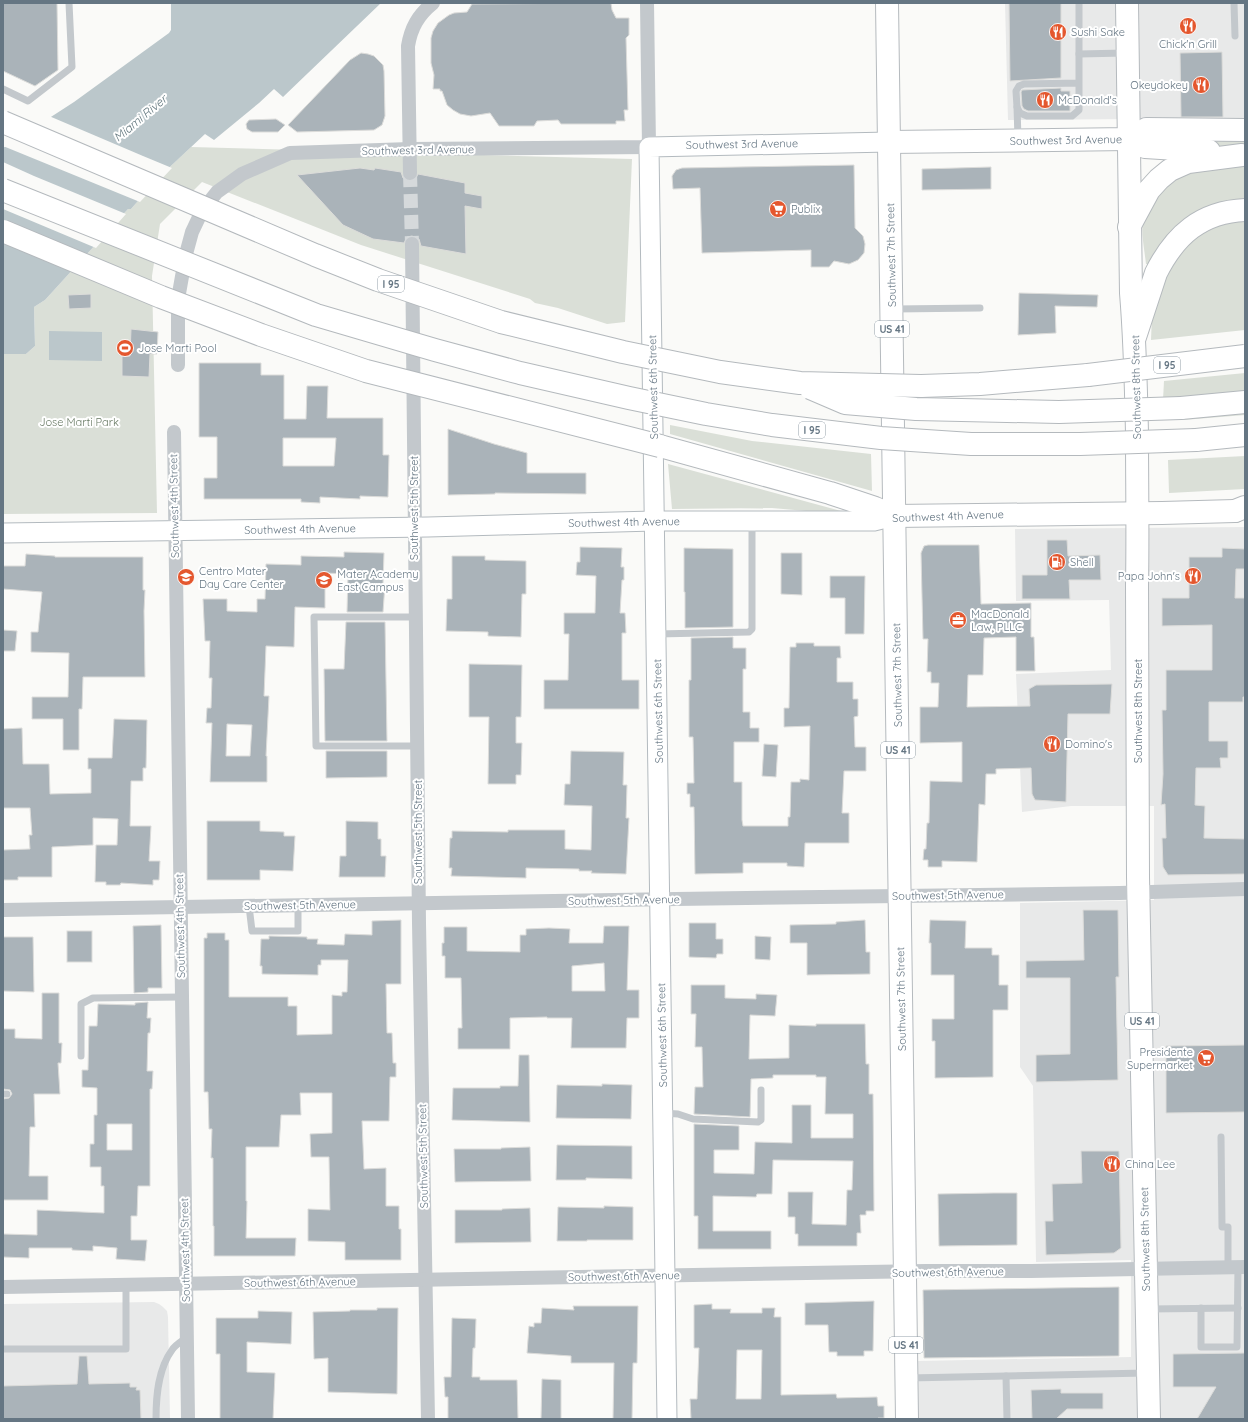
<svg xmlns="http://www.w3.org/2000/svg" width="1248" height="1422" viewBox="0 0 1248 1422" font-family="Quicksand,sans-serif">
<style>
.built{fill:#e8e9e9}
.green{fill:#dadfd7}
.water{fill:#bbc7cb}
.pier{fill:#fafaf8}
.building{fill:#aab3b9;stroke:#dcdcda;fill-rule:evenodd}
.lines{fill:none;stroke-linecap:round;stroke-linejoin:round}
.street-tunnel{stroke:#d5d9db;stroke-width:14;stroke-dasharray:14 7;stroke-linecap:butt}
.secondary-casing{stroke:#b3babf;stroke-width:21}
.primary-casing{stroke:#b5babe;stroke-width:24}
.highway-casing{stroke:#b4b9bd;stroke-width:24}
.lane{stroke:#c3c8cc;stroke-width:7}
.street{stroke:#c3c8cc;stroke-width:14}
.secondary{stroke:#fff;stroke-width:19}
.primary{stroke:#fff;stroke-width:22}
.highway{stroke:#fff;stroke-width:22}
.highway-bridge-casing{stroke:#b4b9bd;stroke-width:24;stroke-linecap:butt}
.highway-bridge{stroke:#fff;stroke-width:22}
.labels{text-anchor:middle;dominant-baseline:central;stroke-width:4;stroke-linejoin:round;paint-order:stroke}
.shield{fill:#fff;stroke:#939fa8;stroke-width:1}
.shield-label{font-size:10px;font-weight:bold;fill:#657683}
.poi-label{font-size:11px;fill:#657683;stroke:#fff;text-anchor:start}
.street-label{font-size:11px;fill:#657683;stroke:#fff}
.park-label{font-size:11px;fill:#687a64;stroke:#fff}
.water-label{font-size:12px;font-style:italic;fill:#60757c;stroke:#fff}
</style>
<rect width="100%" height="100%" fill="#fafaf8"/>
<g class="built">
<polygon points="1005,3 1245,3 1245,118 1008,120"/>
<polygon points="1245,527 1245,1419 918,1419 917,1361 1131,1357 1131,1260 1036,1262 1033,1086 1020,1067 1020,903 1154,900 1154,806 1071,806 1022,812 1016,674 1111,670 1109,600 1016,601 1015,529"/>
<polygon points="154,1302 159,1304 163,1307 167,1311 168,1317 170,1419 3,1419 3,1304"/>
</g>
<g class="green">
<polygon points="1161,138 1245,140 1245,148 1161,143"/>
<polygon points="191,147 632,159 625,322 607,324 558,308 535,303 530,299 361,245 202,182 160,224 152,276 157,513 3,514 3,354 26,354 35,346 34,307 45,300 128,209 131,209 158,178"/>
<path d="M1245,165V203L1149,264H1146C1144,245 1137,218 1150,202C1158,191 1171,181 1181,171Z"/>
<polygon points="1245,219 1245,330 1151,340 1152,314 1177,250 1215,223"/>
<polygon points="1245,373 1245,394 1163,400 1164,381"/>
<polygon points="1245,409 1245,415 1183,420 1183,415"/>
<polygon points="670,425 752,441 871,454 872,491 670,434"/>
<polygon points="1245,456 1245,489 1169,493 1168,460"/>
<polygon points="668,464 841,511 840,514 772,508 672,509"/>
</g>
<g class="water">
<polygon points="171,3 381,3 283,97 274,89 259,103 214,140 205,134 158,178 131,209 128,209 45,300 34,307 35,346 26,354 3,354 3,148 74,102 169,33 171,30"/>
<polygon points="49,331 102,332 102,361 49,360"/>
</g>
<g class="pier">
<polygon points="49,116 143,156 172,168 140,202 3,146"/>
<polygon points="3,162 34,176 126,214 96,248 3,209"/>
</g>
<g class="building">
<polygon points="3,3 57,3 58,70 35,86 3,71"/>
<polygon points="611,3 612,10 616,18 629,18 629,35 626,38 628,110 624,110 625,121 616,121 616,124 561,124 558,120 537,121 534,126 499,126 490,113 471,116 460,114 453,110 447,105 442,91 440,91 440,89 433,89 434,75 431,63 431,38 433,31 438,23 449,15 454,13 467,12 472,4 475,4"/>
<polygon points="1009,3 1061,3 1061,78 1010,81"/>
<polygon points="1222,52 1223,117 1181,117 1180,53"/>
<polygon points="361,53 368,54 374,56 383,65 384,71 385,116 382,125 374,130 297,132 288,125 350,60"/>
<polygon points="1061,88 1061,91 1070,91 1070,111 1028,111 1024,109 1022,106 1021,92 1022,90"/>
<polygon points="276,119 285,125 278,132 252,132 247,129 246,124 249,120"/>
<polygon points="854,165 855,228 863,236 865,244 864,253 858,260 849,264 834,261 829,267 811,267 811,250 702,253 700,188 673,189 672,176 676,170 682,168"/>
<polygon points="991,167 991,189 922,190 922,169"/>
<polygon points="360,168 374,170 375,168 401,172 403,178 410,181 415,180 418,174 465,183 465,193 482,196 482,209 465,206 466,254 421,246 419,239 412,236 407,237 404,243 373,239 343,225 297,175"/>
<polygon points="1019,293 1098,295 1097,307 1055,306 1056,333 1018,335"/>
<polygon points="91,294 91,308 69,309 68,295"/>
<polygon points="131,329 158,332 157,354 150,354 149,377 122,376 122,356 130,356"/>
<path d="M199,363H261V375H284V419H306L307,386H328L327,418H383V455H389L388,497L360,496V499L320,497V503L301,502V499H204V478H217V437H199ZM283,438H336L334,466H283Z"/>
<polygon points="448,429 494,444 527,453 527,473 586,473 586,494 495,493 495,494 448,495"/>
<polygon points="1047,540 1067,540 1068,556 1100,555 1101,580 1069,580 1070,599 1022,599 1022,575 1047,575"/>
<polygon points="928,545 979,545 981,604 1031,603 1031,637 1034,637 1035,671 1016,671 1016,637 984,638 983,675 968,675 967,707 1030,706 1029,689 1036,685 1112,684 1110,714 1068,714 1066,802 1035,800 1032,794 1031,768 996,769 996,774 986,774 985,805 979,804 977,862 942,861 942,867 928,867 928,860 923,860 924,849 926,849 927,823 929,823 930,781 962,782 962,742 920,743 920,707 938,707 939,683 931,683 931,672 927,672 928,639 923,639 921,553 924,546"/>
<polygon points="580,547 622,548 621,567 624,567 624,580 622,580 620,613 625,613 626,633 622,633 622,680 639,680 639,709 544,709 544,680 568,680 569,634 564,634 564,613 595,613 596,576 576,575 577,562 580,562"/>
<polygon points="684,548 733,549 733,627 685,628 685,592 684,592"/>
<polygon points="1222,548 1245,549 1245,569 1236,569 1235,598 1245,598 1245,697 1243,697 1243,702 1209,702 1209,741 1228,741 1228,758 1220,758 1221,768 1196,768 1195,805 1205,806 1204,838 1245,839 1245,874 1168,875 1163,867 1162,838 1166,838 1165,804 1161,805 1163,774 1162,710 1166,710 1166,670 1212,670 1212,625 1162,626 1162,598 1189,598 1189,557 1222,557"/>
<path d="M344,552L384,553L383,584H385L383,612H347L348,574L325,573V608L295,607L294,647L266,646L264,696H269L266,756H267V782H210L212,723H206L207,708H211L212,678H209L210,641H205L203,599H227V611L257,612V599H265L266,564L301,565V556L344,557ZM227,724L252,725L250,756H226Z"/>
<polygon points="781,553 802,553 802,595 781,594"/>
<polygon points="26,554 55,556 55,557 143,557 143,590 145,590 144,611 145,677 83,677 82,709 79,709 79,750 63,750 63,719 32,719 32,697 68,697 69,653 31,652 31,632 38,632 42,592 3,589 3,566 25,566"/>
<polygon points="452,556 485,556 485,560 526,561 526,594 522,594 521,637 488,636 488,632 446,631 447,599 452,599"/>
<polygon points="830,576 865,576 864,634 845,634 845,598 830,598"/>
<polygon points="346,622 385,622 387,741 325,741 324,669 344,669"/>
<polygon points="3,630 17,631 15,651 3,651"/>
<polygon points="733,637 733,648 746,648 746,669 743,669 743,712 750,712 750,728 759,728 759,742 734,742 734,782 742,782 742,820 743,826 788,826 788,817 790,817 791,782 800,782 800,779 809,780 810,726 784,727 784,708 789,708 790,647 796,647 796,643 814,643 814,646 840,646 841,658 837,658 837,682 853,682 853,699 858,699 858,716 854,717 855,747 866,747 866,771 844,771 842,813 849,813 849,843 805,843 804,867 787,866 787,863 743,863 743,873 695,874 694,807 690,807 690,794 687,794 687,783 694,783 693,737 689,737 689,680 691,680 691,638"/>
<polygon points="469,664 522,665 521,717 516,717 516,743 522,743 521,775 516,775 516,784 488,784 489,717 469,717"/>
<polygon points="114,719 147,720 146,768 143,768 143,781 131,781 130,826 151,826 149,861 160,861 159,880 153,880 153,885 121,883 120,885 106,885 106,882 95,882 96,845 117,845 118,819 93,818 93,845 52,847 52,877 18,877 18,880 3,880 3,850 30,849 29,835 32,835 30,808 3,808 3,729 22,728 23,764 49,764 50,794 91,793 91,769 88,769 88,758 112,758"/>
<polygon points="764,744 778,745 776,777 762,776"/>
<polygon points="326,751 387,751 387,777 326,778"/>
<polygon points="571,751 624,752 623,785 627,785 626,818 629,818 626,874 591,873 592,871 579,871 579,869 526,868 526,878 451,876 452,868 449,868 450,838 452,838 452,831 508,832 508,830 565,830 565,849 591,850 592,806 564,805 565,784 570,784"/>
<polygon points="207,821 260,821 260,831 284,832 284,836 295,836 293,871 260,870 260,880 207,880"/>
<polygon points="346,821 378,822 378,839 381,839 381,856 386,856 385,877 339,877 340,856 346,856"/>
<polygon points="1083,910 1118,910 1119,977 1116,977 1118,1080 1036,1082 1036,1055 1070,1054 1070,978 1026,978 1026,961 1084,960"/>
<polygon points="401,920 401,984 386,984 387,1033 392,1033 393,1063 396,1063 396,1077 390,1077 389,1121 362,1121 364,1169 386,1168 386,1206 399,1206 399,1229 401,1229 401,1260 345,1260 345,1242 308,1241 308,1209 330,1210 329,1157 311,1157 310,1134 332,1133 332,1093 300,1093 301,1115 281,1115 279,1147 246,1147 246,1201 247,1201 246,1238 296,1238 295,1256 214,1256 214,1226 213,1226 213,1158 211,1158 212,1129 209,1129 208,1092 204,1092 204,938 207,938 207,933 225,933 225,940 229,940 229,997 288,997 288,1006 297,1006 297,1035 332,1034 332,995 342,996 342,992 347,992 348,960 321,960 321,965 318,965 318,975 262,974 262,966 260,966 261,939 269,939 269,936 307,937 307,939 318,939 317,944 344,945 345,934 372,935 372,921"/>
<polygon points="865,920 866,952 870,952 870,974 807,975 807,943 790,943 790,925 836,924 836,922"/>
<polygon points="930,920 966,921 965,948 992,948 992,955 999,955 999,985 1008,985 1008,1010 993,1010 993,1077 935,1078 935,1041 932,1041 932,1019 954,1019 954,975 931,975 931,943 929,943"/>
<polygon points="689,923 716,923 716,939 723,939 723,954 717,954 716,958 689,957"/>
<polygon points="161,925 162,988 148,988 148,992 134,993 133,926"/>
<path d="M604,926H629L627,990H639V1018H627L626,1048H571L572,1018H547V1017L510,1018V1049H458V1028H462L461,978H445V956H442V943H444V927H467V951L520,952V935H526V929L549,928L570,929L569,943H603ZM604,963L605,991H572V966Z"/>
<rect x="67" y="931" width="25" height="31"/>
<polygon points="755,936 771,937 770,960 755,959"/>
<polygon points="3,937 33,937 34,992 3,991"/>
<polygon points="691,985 725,985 725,998 756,999 756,994 777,995 775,1016 750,1015 749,1059 789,1058 789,1025 816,1026 816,1024 865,1024 866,1064 869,1064 869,1094 873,1094 874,1211 866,1211 866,1215 860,1215 861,1233 857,1233 857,1246 798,1246 798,1234 795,1234 795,1217 788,1217 788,1192 813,1192 812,1224 846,1225 847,1190 852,1190 853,1161 773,1160 772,1194 757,1194 756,1197 713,1196 713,1231 771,1231 771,1249 698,1249 698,1216 694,1216 694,1124 739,1126 739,1150 714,1150 714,1173 754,1174 755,1142 792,1143 792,1105 811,1105 811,1138 853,1138 853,1114 825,1114 826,1077 816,1077 816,1075 773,1075 773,1078 751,1079 750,1117 694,1114 695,1087 703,1087 702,1047 695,1047 696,1014 691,1014"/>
<polygon points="42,993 59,993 59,1043 62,1043 61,1063 58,1063 60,1094 34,1094 35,1127 30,1127 29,1176 48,1176 48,1200 3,1200 3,1099 9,1098 12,1094 10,1090 3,1089 3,1029 15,1029 15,1038 42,1039"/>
<path d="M148,1002L147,1018H151L150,1033H148L147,1071H153L152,1089H150V1186H138L137,1216H131V1240H147L145,1261L116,1259L117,1248L93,1246V1251L72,1250V1248H29V1258L3,1257V1234L37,1235V1210L104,1213V1186H101V1167H90V1144H94V1115H97V1088L82,1087V1070H88L89,1026H97L98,1004L135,1005V1003ZM107,1124H132V1150H107Z"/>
<polygon points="1245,1045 1245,1112 1166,1113 1166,1046"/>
<polygon points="519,1055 529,1055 530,1122 452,1120 453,1088 500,1088 500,1086 518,1086"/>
<polygon points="602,1084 632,1085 631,1119 556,1118 557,1085 602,1086"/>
<polygon points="557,1145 632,1146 632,1179 586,1178 586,1180 556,1180"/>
<polygon points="530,1147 531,1181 455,1182 454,1149 501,1149 501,1148"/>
<polygon points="1081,1151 1119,1151 1121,1248 1114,1253 1046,1255 1045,1221 1053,1221 1052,1184 1082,1183"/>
<polygon points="994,1193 1017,1193 1017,1245 939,1246 938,1194"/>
<polygon points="604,1206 633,1207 633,1240 587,1240 587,1241 557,1241 558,1207 604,1208"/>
<polygon points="530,1208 531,1242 455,1243 455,1210 502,1210 502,1209"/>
<polygon points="1119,1287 1119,1356 924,1358 923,1290"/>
<polygon points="874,1301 873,1351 864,1351 864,1356 837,1356 837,1352 829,1352 828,1325 805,1325 805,1303"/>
<path d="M712,1304V1309H731L730,1313H762V1308H775L774,1317H781V1395L836,1394L837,1398L877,1397L878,1406H884V1418H878V1419H691L690,1399H697L699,1348H694V1305ZM737,1350H762L761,1399H736Z"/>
<polygon points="573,1306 638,1306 637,1363 633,1363 632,1419 613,1419 614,1363 571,1363 571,1356 527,1353 529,1326 534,1327 534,1323 541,1323 542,1308 574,1310"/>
<polygon points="377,1308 398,1308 397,1394 328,1392 328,1358 314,1359 313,1312 350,1311 350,1310 377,1310"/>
<polygon points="258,1311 292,1312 291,1344 247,1342 247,1372 275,1373 273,1419 220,1419 220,1354 216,1354 216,1318 258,1318"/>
<polygon points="452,1318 476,1319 475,1348 473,1348 472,1377 480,1377 480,1380 517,1380 518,1419 448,1419 448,1397 445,1397 444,1377 451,1377"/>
<polygon points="1245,1353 1245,1419 1197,1419 1216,1387 1173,1387 1173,1354"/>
<polygon points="79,1356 87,1356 89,1384 130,1383 130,1387 137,1387 136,1390 140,1390 141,1419 3,1419 3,1386 77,1384"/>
<polygon points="542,1379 561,1380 561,1419 541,1419"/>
<polygon points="1061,1389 1061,1393 1103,1393 1103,1409 1067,1409 1056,1419 1032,1419 1031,1390"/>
</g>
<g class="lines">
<polyline class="street-tunnel" points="410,173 412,244"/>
<g class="secondary-casing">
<g id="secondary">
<polyline points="3,533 428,527 654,521 874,521 894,516"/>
<polyline points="667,1419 649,147 889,142"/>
</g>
</g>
<g class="primary-casing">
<g id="primary">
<polyline points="887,3 907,1419"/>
<path d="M1127,3L1131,293C1135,340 1136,386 1137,433C1137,484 1138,535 1137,585L1138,877L1149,1419"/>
<polyline points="889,142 1128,139 1146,129 1245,130"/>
<polyline points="894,516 1162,513 1235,511"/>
</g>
</g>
<g class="highway-casing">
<g id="highway">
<polyline points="1128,139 1145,147 1209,151"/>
<polyline points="1129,227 1149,190 1159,179 1170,170 1188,162 1242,155"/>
<path d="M1135,337L1156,273C1175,235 1201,212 1245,210"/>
<polyline points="921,386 980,384 1088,375"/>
<polyline points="1181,408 1245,402"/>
<polyline points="1196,440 1245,435"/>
<polyline points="660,446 830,493 875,508 894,516"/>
<polyline points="1235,511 1245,507"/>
</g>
</g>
<g class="lane">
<polyline points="1079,3 1079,110 1072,116 1027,116 1020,113 1017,107 1016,91 1019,86 1024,84 1079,83"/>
<polyline points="1234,3 1235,36"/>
<polyline points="1079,54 1125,53"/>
<polyline points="3,89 28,101 72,67 69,3"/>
<polyline points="1017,107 1018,139"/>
<polyline points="894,309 980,308"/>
<polyline points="415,617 314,617 316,746 417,746"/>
<polyline points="657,634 749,632 752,629 752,521"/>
<polyline points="249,906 252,931 298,931 298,905"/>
<polyline points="81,1056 81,1004 93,998 181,997"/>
<polyline points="3,1094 7,1094"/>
<polyline points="663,1113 678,1114 693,1119 758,1122 761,1120 761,1090"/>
<polyline points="1221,1137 1222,1227 1228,1227 1228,1267"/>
<polyline points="1201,1308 1201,1347 1237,1347 1238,1267"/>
<polyline points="1149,1309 1238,1308"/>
<polyline points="3,1349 126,1349 126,1285"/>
<polyline points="1006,1376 1007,1419"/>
<polyline points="908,1378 1146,1373"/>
<path d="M156,1419C156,1396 158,1369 172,1350C175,1345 182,1341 186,1338"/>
</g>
<g class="street">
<path d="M410,173L408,46C411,28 418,15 433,3"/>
<polyline points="412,244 419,923 428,1419"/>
<polyline points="178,365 178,299 186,254 192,232 201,213 209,202 217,192 242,174 290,153 410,149 649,147 647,3"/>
<polyline points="174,432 188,1419"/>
<polyline points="3,910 676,899 1120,893 1245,889"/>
<polyline points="3,1287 926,1271 1031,1271 1245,1267"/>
</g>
<use href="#secondary" class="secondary"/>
<use href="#primary" class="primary"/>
<use href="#highway" class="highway"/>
<g class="highway-bridge-casing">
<g id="highway-bridge">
<polyline points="3,122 315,255 378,280 501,322 623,352 720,372 800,383 921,386"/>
<polyline points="3,190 316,315 435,350 520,373 629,398 706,414 772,425 881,438 971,444 1080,444 1196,440"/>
<polyline points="3,231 161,297 261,335 366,371 660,446"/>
<polyline points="1088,375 1245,356"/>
<polyline points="810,388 845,403 916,409 1059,412 1181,408"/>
</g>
</g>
<use href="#highway-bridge" class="highway-bridge"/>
</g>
<defs>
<g id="restaurant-disc" transform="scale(0.9)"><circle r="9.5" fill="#e4572e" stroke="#fff"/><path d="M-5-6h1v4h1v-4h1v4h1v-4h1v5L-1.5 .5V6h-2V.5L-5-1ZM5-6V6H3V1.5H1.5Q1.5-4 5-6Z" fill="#fff"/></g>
<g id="supermarket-disc" transform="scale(0.9)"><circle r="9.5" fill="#e4572e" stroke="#fff"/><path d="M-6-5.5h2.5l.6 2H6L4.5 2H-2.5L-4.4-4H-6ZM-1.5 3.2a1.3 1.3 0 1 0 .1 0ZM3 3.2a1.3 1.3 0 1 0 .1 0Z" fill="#fff"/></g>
<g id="stadium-disc" transform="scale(0.9)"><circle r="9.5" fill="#e4572e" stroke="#fff"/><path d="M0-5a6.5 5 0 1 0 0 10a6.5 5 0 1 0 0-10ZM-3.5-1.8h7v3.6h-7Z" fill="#fff"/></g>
<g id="fuel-disc" transform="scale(0.9)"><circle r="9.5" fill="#e4572e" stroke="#fff"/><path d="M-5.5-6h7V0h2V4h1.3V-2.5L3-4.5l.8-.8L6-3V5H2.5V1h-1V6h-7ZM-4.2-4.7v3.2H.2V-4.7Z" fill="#fff"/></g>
<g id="school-disc" transform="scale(0.9)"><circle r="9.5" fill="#e4572e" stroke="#fff"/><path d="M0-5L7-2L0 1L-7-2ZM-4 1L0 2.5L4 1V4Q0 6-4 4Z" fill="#fff"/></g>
<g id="office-disc" transform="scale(0.9)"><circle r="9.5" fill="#e4572e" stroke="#fff"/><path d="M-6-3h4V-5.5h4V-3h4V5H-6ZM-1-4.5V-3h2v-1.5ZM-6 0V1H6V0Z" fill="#fff"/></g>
</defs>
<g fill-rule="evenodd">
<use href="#restaurant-disc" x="1188" y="26"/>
<use href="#restaurant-disc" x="1058" y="32"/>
<use href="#restaurant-disc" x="1201" y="85"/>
<use href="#restaurant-disc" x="1045" y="100"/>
<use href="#supermarket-disc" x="778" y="209"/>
<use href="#stadium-disc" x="125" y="348"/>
<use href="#fuel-disc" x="1057" y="562"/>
<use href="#restaurant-disc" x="1193" y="576"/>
<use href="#school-disc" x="186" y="577"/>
<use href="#school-disc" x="324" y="580"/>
<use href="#office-disc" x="958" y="620"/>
<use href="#restaurant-disc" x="1052" y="744"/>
<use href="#supermarket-disc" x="1206" y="1058"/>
<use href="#restaurant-disc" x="1112" y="1164"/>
</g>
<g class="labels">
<g class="shield">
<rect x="378" y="276" width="26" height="16" rx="3"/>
<rect x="875" y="321" width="34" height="16" rx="3"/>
<rect x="1154" y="357" width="26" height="16" rx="3"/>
<rect x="799" y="422" width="26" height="16" rx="3"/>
<rect x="881" y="742" width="34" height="16" rx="3"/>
<rect x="1125" y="1013" width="34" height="16" rx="3"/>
<rect x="889" y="1337" width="34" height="16" rx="3"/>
</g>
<g class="shield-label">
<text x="391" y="284">I 95</text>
<text x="892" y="329">US 41</text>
<text x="1167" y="365">I 95</text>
<text x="812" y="430">I 95</text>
<text x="898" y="750">US 41</text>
<text x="1142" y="1021">US 41</text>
<text x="906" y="1345">US 41</text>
</g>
<g class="poi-label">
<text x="1071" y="32">Sushi Sake</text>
<text x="1188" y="44" text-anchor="middle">Chick'n Grill</text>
<text x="1188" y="85" text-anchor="end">Okeydokey</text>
<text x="1058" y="100">McDonald's</text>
<text x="791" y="209">Publix</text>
<text x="138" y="348">Jose Marti Pool</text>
<text x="1070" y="562">Shell</text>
<text x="199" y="571">Centro Mater<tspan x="199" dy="13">Day Care Center</tspan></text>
<text x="337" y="574">Mater Academy<tspan x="337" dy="13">East Campus</tspan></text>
<text x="1180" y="576" text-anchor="end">Papa John's</text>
<text x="971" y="614">MacDonald<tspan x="971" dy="13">Law, PLLC</tspan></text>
<text x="1065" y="744">Domino's</text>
<text x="1193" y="1052" text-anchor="end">Presidente<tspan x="1193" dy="13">Supermarket</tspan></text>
<text x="1125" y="1164">China Lee</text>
</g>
<g class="street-label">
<text transform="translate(1066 140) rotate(-1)">Southwest 3rd Avenue</text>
<text transform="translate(742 144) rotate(-1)">Southwest 3rd Avenue</text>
<text transform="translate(418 150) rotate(-1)">Southwest 3rd Avenue</text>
<text transform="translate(891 255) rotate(-91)">Southwest 7th Street</text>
<text transform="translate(653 387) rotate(-91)">Southwest 6th Street</text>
<text transform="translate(1136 387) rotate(-91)">Southwest 8th Street</text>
<text transform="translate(174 506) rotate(-91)">Southwest 4th Street</text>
<text transform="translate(414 508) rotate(-90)">Southwest 5th Street</text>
<text transform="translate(948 516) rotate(-2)">Southwest 4th Avenue</text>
<text transform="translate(624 522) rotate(-1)">Southwest 4th Avenue</text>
<text transform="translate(300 529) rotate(-1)">Southwest 4th Avenue</text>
<text transform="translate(897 675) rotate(-91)">Southwest 7th Street</text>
<text transform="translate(658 711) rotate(-91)">Southwest 6th Street</text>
<text transform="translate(1138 711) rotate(-90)">Southwest 8th Street</text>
<text transform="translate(418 832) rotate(-90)">Southwest 5th Street</text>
<text transform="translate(948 895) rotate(-1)">Southwest 5th Avenue</text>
<text transform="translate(624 900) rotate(-1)">Southwest 5th Avenue</text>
<text transform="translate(300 905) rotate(-1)">Southwest 5th Avenue</text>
<text transform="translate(180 926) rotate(-91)">Southwest 4th Street</text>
<text transform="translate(901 999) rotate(-91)">Southwest 7th Street</text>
<text transform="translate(662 1035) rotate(-91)">Southwest 6th Street</text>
<text transform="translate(423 1156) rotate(-91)">Southwest 5th Street</text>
<text transform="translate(1145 1239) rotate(-91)">Southwest 8th Street</text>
<text transform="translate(185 1250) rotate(-91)">Southwest 4th Street</text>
<text transform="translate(948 1272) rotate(-1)">Southwest 6th Avenue</text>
<text transform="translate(624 1276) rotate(-1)">Southwest 6th Avenue</text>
<text transform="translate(300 1282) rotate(-1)">Southwest 6th Avenue</text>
</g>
<g class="park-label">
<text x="79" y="422">Jose Marti Park</text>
</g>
<g class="water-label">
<text transform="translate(140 118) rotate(-40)">Miami River</text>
</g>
</g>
<rect width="1248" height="1422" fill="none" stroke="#657683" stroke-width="8"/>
</svg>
